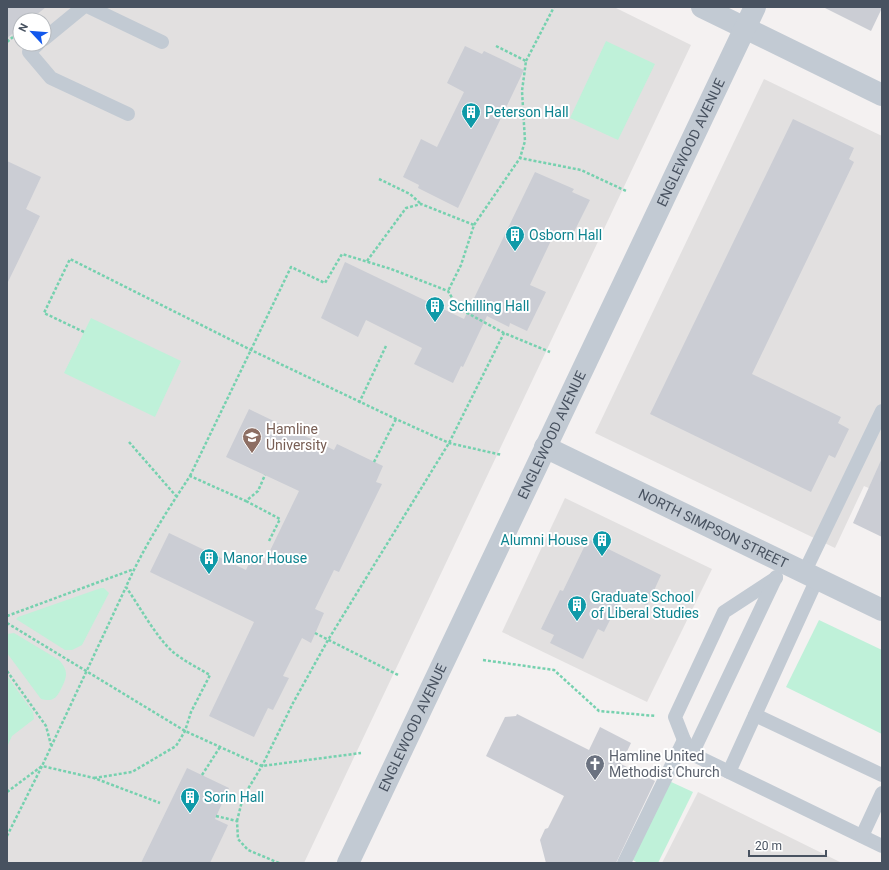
<svg xmlns="http://www.w3.org/2000/svg" width="889" height="870" viewBox="0 0 889 870" font-family="Roboto,sans-serif">
<style>
.education{fill:#e2e0e0;fill-rule:evenodd}
.green{fill:#bff1d9}
.building{fill:#cbcdd4}
.lines{fill:none;stroke-linecap:round;stroke-linejoin:round}
.path{stroke:#76d1af;stroke-width:2.5;stroke-dasharray:3 2;stroke-linecap:butt}
.service{stroke:#c2cad3;stroke-width:14}
.minor{stroke:#c2cad3;stroke-width:22}
.labels{text-anchor:middle;dominant-baseline:central;stroke-width:4;stroke-linejoin:round;paint-order:stroke}
.culture-label{font-size:14px;fill:#0d838f;stroke:#fff;text-anchor:start}
.street-label{font-size:14px;fill:#485260;stroke:#fff}
.education-label{font-size:14px;fill:#785e54;stroke:#fff;text-anchor:start}
.worship-label{font-size:14px;fill:#5b616d;stroke:#fff;text-anchor:start}
</style>
<rect width="100%" height="100%" fill="#f4f1f1"/>
<g class="education">
<path d="M7,7H614L691,45L304,863H7ZM20,20H44V44H20Z"/>
<polygon points="764,79 882,136 882,494 864,486 835,548 595,433"/>
<polygon points="565,498 712,569 647,702 502,632"/>
<polygon points="698,792 842,863 662,863"/>
</g>
<g class="green">
<polygon points="606,41 655,64 618,140 570,118"/>
<polygon points="91,318 181,361 155,417 64,373"/>
<polygon points="101,588 104,588 109,593 82,645 72,650 65,650 16,619 18,617"/>
<polygon points="819,620 882,650 882,734 786,687"/>
<path d="M14,633L59,660C69,671 67,677 61,689C56,699 52,702 41,699L7,653V634Z"/>
<polygon points="7,676 33,712 34,719 12,736 7,747"/>
<polygon points="669,781 693,792 658,863 638,863 629,858"/>
</g>
<g class="building">
<polygon points="7,7 46,7 30,20 20,20 20,28 7,38"/>
<polygon points="823,7 882,7 882,8 871,31"/>
<polygon points="465,46 482,54 484,51 524,70 458,208 418,188 419,185 403,177 421,139 437,147 464,92 447,83"/>
<polygon points="793,119 854,148 849,159 854,162 752,374 841,417 838,423 849,429 835,458 829,455 811,492 650,414"/>
<polygon points="7,161 41,177 26,209 40,216 7,284"/>
<polygon points="535,172 574,189 572,192 590,200 571,238 556,230 530,285 546,292 527,331 510,323 509,327 487,316 463,367 461,366 453,383 414,364 422,348 366,320 358,337 321,318 345,262 464,319"/>
<polygon points="249,409 334,450 337,444 383,466 376,482 382,484 339,572 334,570 315,609 324,613 311,643 302,638 283,676 289,678 273,710 268,708 254,737 209,716 254,622 150,572 169,533 246,570 253,555 265,561 299,491 226,457"/>
<polygon points="882,458 882,537 853,523"/>
<polygon points="588,539 661,575 647,606 623,594 604,632 598,629 583,659 550,643 554,635 541,629 560,590 563,591"/>
<polygon points="517,714 589,750 600,727 631,743 621,764 655,781 616,863 546,863 540,840 545,829 548,828 564,796 486,756 505,717 516,716"/>
<polygon points="187,768 229,788 215,819 228,825 210,863 141,863"/>
</g>
<g class="lines">
<g class="path">
<polyline points="7,42 13,37"/>
<polyline points="496,46 526,61 522,91 525,141 520,158"/>
<polyline points="526,61 554,7"/>
<polyline points="379,179 410,194 421,204"/>
<polyline points="474,225 520,158 581,170 626,191"/>
<polyline points="367,261 406,208 421,204 474,225 461,265 448,291"/>
<polyline points="84,332 44,313 70,259 251,350 396,419 449,443 502,455"/>
<polyline points="359,403 386,346"/>
<polyline points="129,442 176,496"/>
<polyline points="374,462 396,419"/>
<polyline points="190,476 291,267 325,283 342,254 391,269 448,291 458,308 504,333 550,352"/>
<polyline points="246,501 280,519 269,541"/>
<polyline points="7,616 134,569"/>
<polyline points="7,623 185,731 262,766 361,753"/>
<polyline points="315,633 398,675"/>
<polyline points="483,660 554,670 599,711 656,716"/>
<polyline points="7,671 46,726 51,745"/>
<polyline points="202,775 220,747"/>
<path d="M94,778L132,772L176,746L185,731L191,712L210,675C198,668 184,661 173,652C156,637 140,607 126,587C143,548 167,511 190,476L246,501L258,491L265,475"/>
<polyline points="7,792 42,766 126,587"/>
<polyline points="216,816 237,821 238,839 248,850 279,863"/>
<polyline points="237,821 243,797 262,766 293,703 328,640 449,443 504,333"/>
<polyline points="7,836 42,766 94,778 160,803"/>
</g>
<g class="service">
<polyline points="89,7 162,42"/>
<polyline points="44,39 83,7"/>
<polyline points="38,44 29,52 51,78 128,114"/>
<polyline points="804,573 882,411"/>
<polyline points="776,578 724,612 675,717 684,740 692,754 882,846"/>
<polyline points="755,715 882,775"/>
<polyline points="692,754 776,577"/>
<polyline points="729,772 817,579"/>
<polyline points="862,836 882,793"/>
<polyline points="624,863 684,740"/>
</g>
<g class="minor">
<polyline points="702,7 882,95"/>
<path id="s1" d="M545,447L882,610"/>
<path id="s2" d="M348,863L755,7"/>
</g>
</g>
<defs>
<g id="building-pin" transform="scale(1)"><path d="M0 17L-7.5 6A9.5 9.5 0 1 1 7.5 6Z" fill="#0f9aa8" stroke="#fff"/><path d="M-4-6H4V6H1V3H-1V6H-4ZM-2.5-4.3h1.7v1.8h-1.7ZM.8-4.3h1.7v1.8H.8ZM-2.5-1h1.7V.8h-1.7ZM.8-1h1.7V.8H.8Z" fill="#fff"/></g>
<g id="university-pin" transform="scale(1)"><path d="M0 17L-7.5 6A9.5 9.5 0 1 1 7.5 6Z" fill="#8d6e63" stroke="#fff"/><path d="M0-5L7-2L0 1L-7-2ZM-4 1L0 2.5L4 1V4Q0 6-4 4Z" fill="#fff"/></g>
<g id="church-pin" transform="scale(1)"><path d="M0 17L-7.5 6A9.5 9.5 0 1 1 7.5 6Z" fill="#6b7280" stroke="#fff"/><path d="M-1.2-6h2.4v3.5h3.3v2.4h-3.3V6h-2.4V-.1h-3.3v-2.4h3.3Z" fill="#fff"/></g>
</defs>
<g fill-rule="evenodd">
<use href="#building-pin" x="471" y="112"/>
<use href="#building-pin" x="515" y="235"/>
<use href="#building-pin" x="435" y="306"/>
<use href="#university-pin" x="252" y="437"/>
<use href="#building-pin" x="602" y="540"/>
<use href="#building-pin" x="209" y="558"/>
<use href="#building-pin" x="577" y="605"/>
<use href="#church-pin" x="595" y="764"/>
<use href="#building-pin" x="190" y="797"/>
</g>
<g class="labels">
<g class="culture-label">
<text x="485" y="112">Peterson Hall</text>
<text x="529" y="235">Osborn Hall</text>
<text x="449" y="306">Schilling Hall</text>
<text x="588" y="540" text-anchor="end">Alumni House</text>
<text x="223" y="558">Manor House</text>
<text x="591" y="597">Graduate School<tspan x="591" dy="16">of Liberal Studies</tspan></text>
<text x="204" y="797">Sorin Hall</text>
</g>
<g class="street-label">
<text stroke="none"><textPath href="#s2" startOffset="798">ENGLEWOOD AVENUE</textPath></text>
<text stroke="none"><textPath href="#s2" startOffset="474">ENGLEWOOD AVENUE</textPath></text>
<text stroke="none"><textPath href="#s1" startOffset="187">NORTH SIMPSON STREET</textPath></text>
<text stroke="none"><textPath href="#s2" startOffset="150">ENGLEWOOD AVENUE</textPath></text>
</g>
<g class="education-label">
<text x="266" y="429">Hamline<tspan x="266" dy="16">University</tspan></text>
</g>
<g class="worship-label">
<text x="609" y="756">Hamline United<tspan x="609" dy="16">Methodist Church</tspan></text>
</g>
</g>
<rect width="889" height="870" fill="none" stroke="#485260" stroke-width="16"/>
<g transform="translate(32 32) rotate(296)"><circle r="19" fill="#ffffff" stroke="#b6babf"/>
<path d="M0-3L7 15L0 10L-7 15Z" fill="#1358ec"/>
<text y="-6" font-size="11" font-weight="bold" text-anchor="middle" fill="#485260">N</text>
</g>
<path d="M749 850v6h77v-6" fill="none" stroke="#485260" stroke-width="2"/>
<text x="755" y="850" font-size="12" fill="#485260" stroke="#ffffff" stroke-width="3" paint-order="stroke">20 m</text>
</svg>
